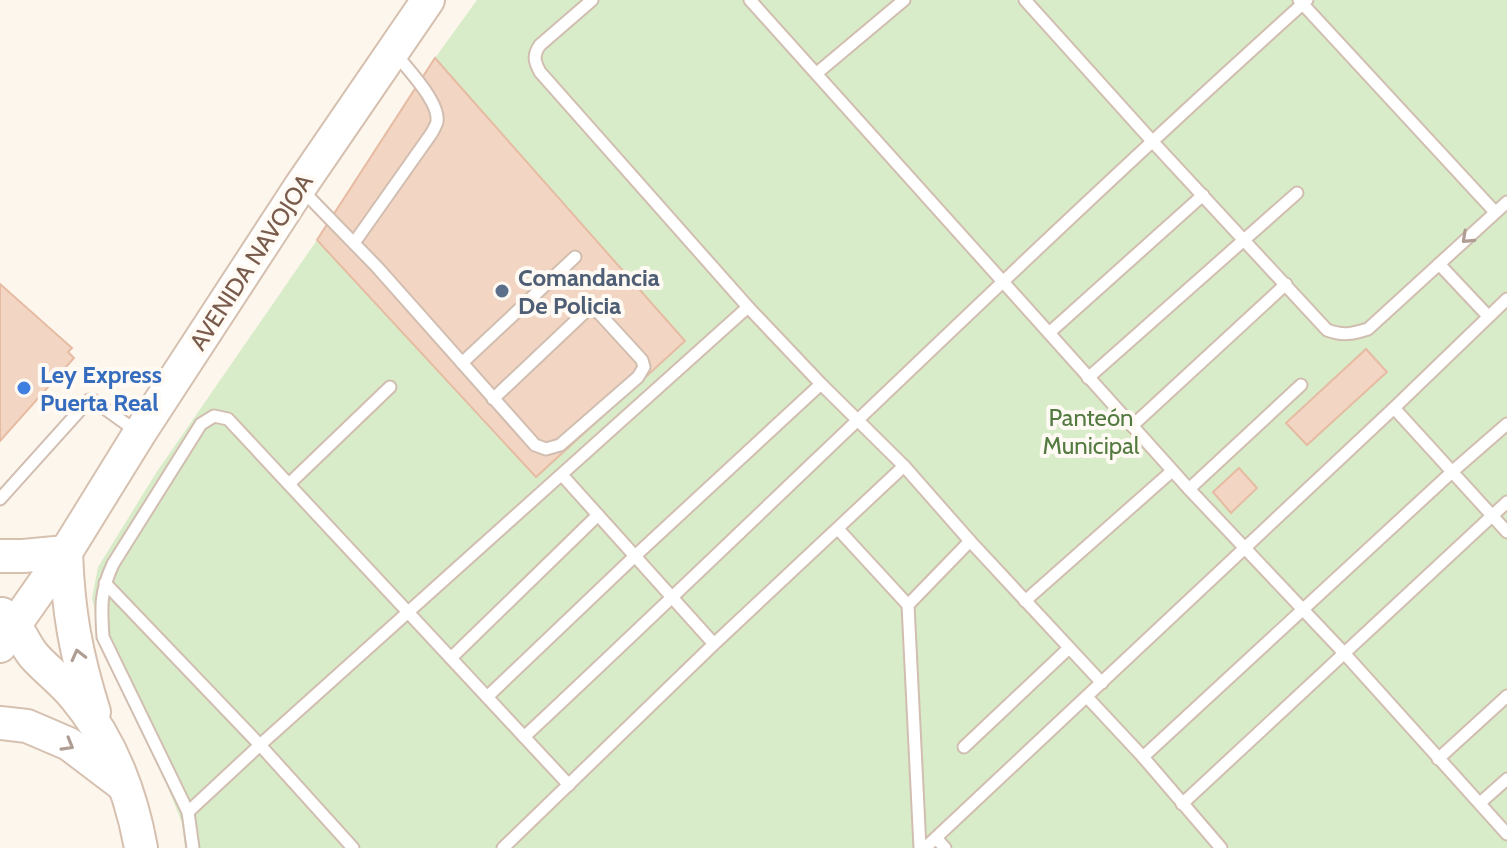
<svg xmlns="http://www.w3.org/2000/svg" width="1507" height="848" viewBox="0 0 1507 848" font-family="Cabin,sans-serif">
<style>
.green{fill:#d8ecc9}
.building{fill:#f3d5c3;stroke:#e6bba3;stroke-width:2}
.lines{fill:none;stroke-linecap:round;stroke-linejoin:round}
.lane-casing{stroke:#d1beb0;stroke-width:15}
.secondary-casing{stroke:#d6c0b0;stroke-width:36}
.lane{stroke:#fff;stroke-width:11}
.secondary{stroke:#fff;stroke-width:32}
.oneway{stroke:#af9d94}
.service-dot{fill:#5c6f8a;stroke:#fffaf3;stroke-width:3}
.shop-dot{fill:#3f7fe0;stroke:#fffaf3;stroke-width:3}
.labels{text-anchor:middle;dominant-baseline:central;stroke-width:8;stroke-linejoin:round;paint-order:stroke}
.street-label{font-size:24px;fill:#7a5c4d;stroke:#fffaf3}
.service-label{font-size:24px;font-weight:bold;fill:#4e5e75;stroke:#fffaf3;text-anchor:start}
.shop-label{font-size:24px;font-weight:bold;fill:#366cbe;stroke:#fffaf3;text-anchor:start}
.park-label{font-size:24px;fill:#537a41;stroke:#fffaf3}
</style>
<rect width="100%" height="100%" fill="#fdf6ec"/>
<polygon class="green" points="477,0 1507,0 1507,848 185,848 182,823 151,745 99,627 92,598 98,567 156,473 317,240 684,341 435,58"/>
<g class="building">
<polygon points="435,58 685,341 536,477 317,240"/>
<polygon points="0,284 72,348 68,352 74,358 0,441"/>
<polygon points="1366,349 1387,372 1307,445 1286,423"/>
<polygon points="1239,468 1257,488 1231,513 1213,492"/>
</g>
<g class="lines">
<g class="lane-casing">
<g id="lane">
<path d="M592,0L540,45C533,55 534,61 540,72L748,307L821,384L904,466L970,541L1102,683"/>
<polyline points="750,0 1189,489 1344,653 1507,834"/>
<path d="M1025,0L1152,141L1327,330C1343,336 1352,334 1368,329L1507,202"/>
<polyline points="1299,0 1495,212"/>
<polyline points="817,73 904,0"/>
<polyline points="302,190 377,267 535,445 546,449 560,445 638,377 644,367 642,360 599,313 591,309 585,312 493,399"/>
<path d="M354,243L431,134C432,133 437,123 437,122C440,102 408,70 396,54"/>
<polyline points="1439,264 1488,316"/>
<polyline points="1049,333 1203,195"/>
<polyline points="462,363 575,257"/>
<polyline points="1088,378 1297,193"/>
<polyline points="1394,408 1507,532"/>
<polyline points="1132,426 1286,284"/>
<polyline points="562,475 714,644"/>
<polyline points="289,484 390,387"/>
<polyline points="1189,489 1301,385"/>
<polyline points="0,499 89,400 93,400 136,431"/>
<polyline points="838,529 908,605"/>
<polyline points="105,583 260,745 353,848"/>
<polyline points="1025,601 1172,471"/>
<polyline points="451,658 598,515"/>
<polyline points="487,697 635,556 821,384"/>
<polyline points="1087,697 1143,757 1221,848"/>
<path d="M524,737C786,492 1040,240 1307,0"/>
<polyline points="964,747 1069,648"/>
<polyline points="1143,757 1453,471 1507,424"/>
<polyline points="1438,759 1507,696"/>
<polyline points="1480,803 1507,779"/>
<polyline points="1182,804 1507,502"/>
<polyline points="188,812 260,745 748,307"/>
<polyline points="936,838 945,848"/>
<path d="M193,848L188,812L103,637C101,607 100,592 113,564L201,424L214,416L228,419L569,785"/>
<polyline points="503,848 714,644 904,466"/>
<polyline points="920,848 908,605 970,541"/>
<polyline points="925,848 1394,408 1507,299"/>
</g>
</g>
<g class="secondary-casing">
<g id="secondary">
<path d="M0,556H23L66,552C68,611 76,655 94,712"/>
<path d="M2,614C7,618 12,622 15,627C23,636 27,649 36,658C48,671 63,682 75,697C111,740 131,793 141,848"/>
<polyline points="0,646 66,552 139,434 300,187 428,0"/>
<polyline points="0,723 27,726 69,744 123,785"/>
</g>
</g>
<use href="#lane" class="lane"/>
<use href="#secondary" class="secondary"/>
</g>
<defs><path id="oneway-chevron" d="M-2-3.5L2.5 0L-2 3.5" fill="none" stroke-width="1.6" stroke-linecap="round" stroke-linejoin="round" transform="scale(2)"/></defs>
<g class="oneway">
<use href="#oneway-chevron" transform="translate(1467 238) rotate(137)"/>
<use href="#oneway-chevron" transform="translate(78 655) rotate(-104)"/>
<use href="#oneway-chevron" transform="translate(68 745) rotate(30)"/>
</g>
<circle class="service-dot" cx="502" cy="291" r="8"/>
<circle class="shop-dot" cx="24" cy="388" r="8"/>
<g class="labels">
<g class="street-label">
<text transform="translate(251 262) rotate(-57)">AVENIDA NAVOJOA</text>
</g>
<g class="service-label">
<text x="518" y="277">Comandancia<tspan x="518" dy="28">De Policia</tspan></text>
</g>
<g class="shop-label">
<text x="40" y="374">Ley Express<tspan x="40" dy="28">Puerta Real</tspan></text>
</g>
<g class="park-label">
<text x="1091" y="417">Panteón<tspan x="1091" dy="28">Municipal</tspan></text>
</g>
</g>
</svg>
